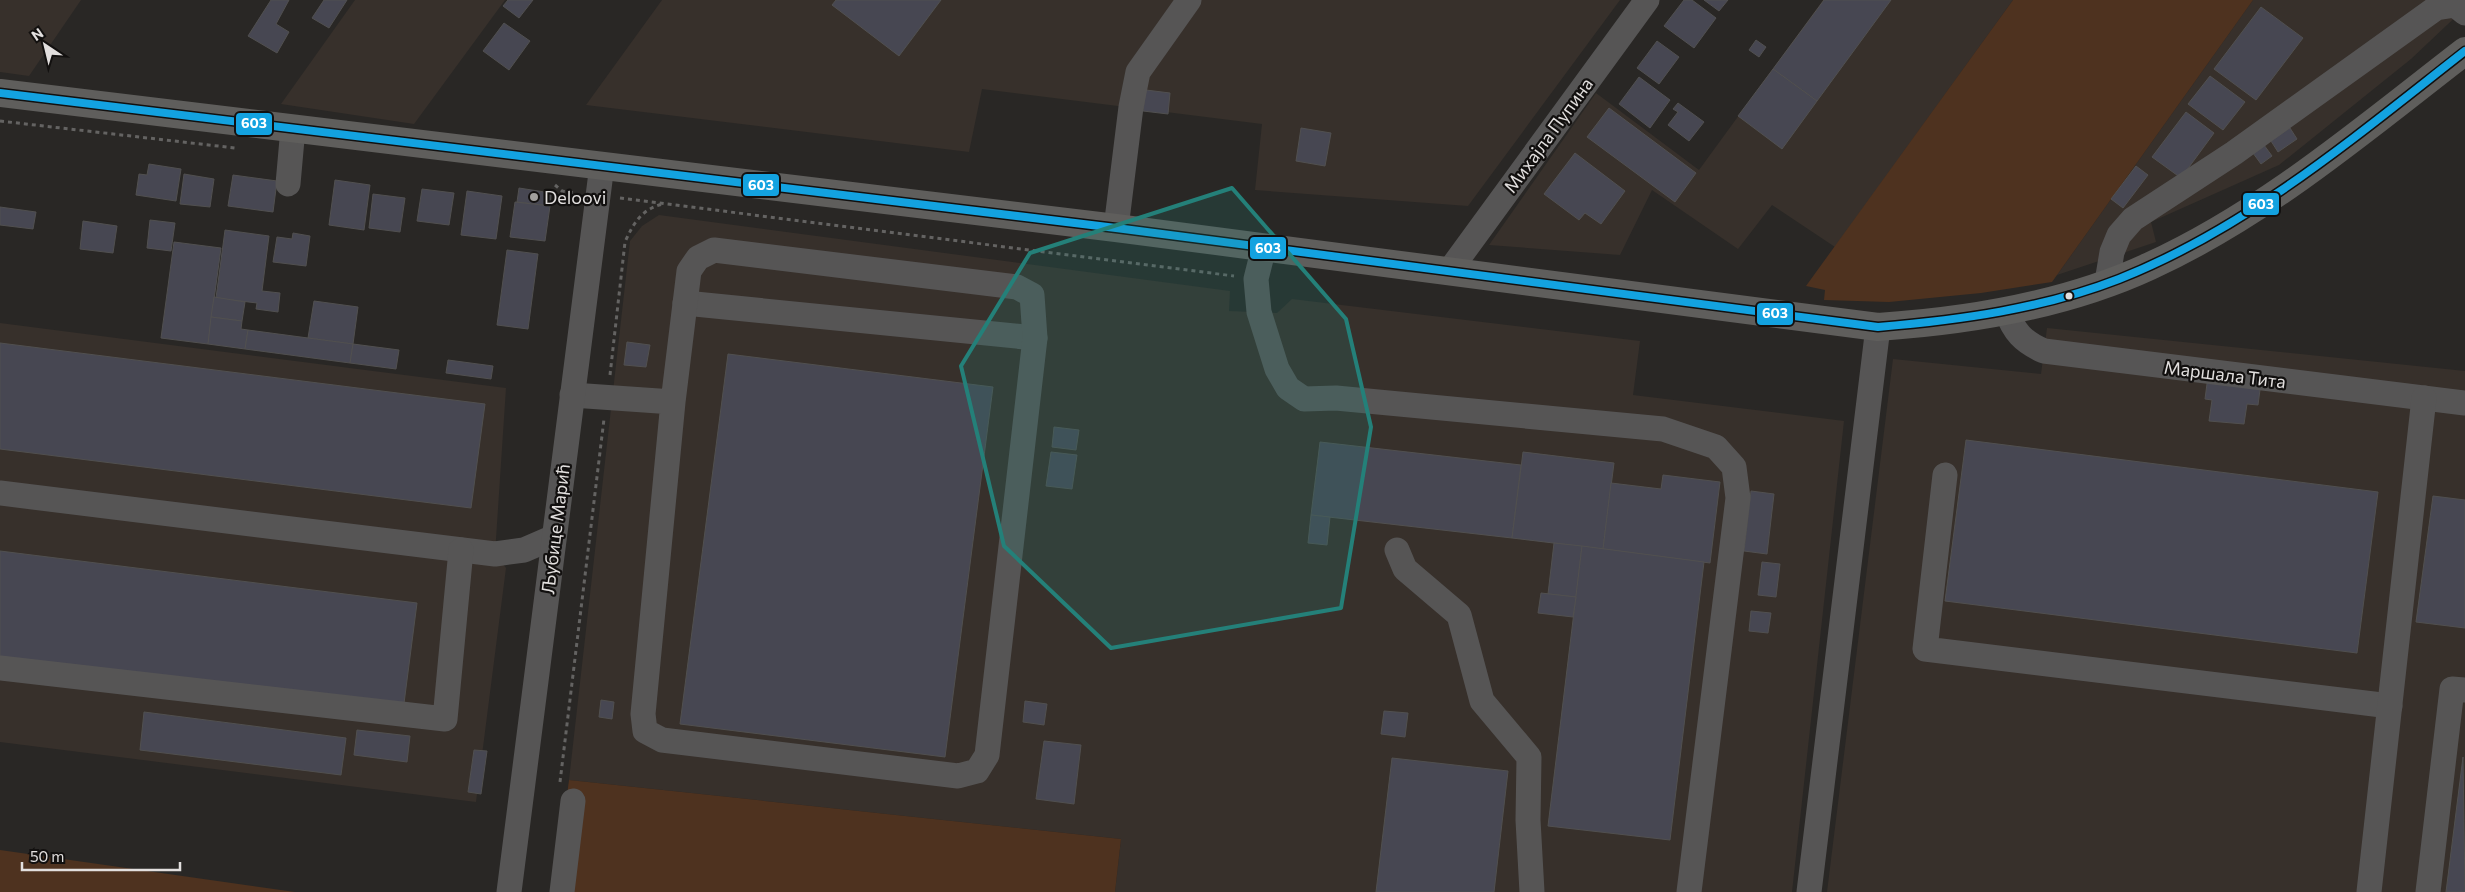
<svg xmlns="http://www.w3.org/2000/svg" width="2465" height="892" viewBox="0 0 2465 892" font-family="Commissioner,sans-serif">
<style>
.built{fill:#37302b}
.green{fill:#4e321f}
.building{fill:#474752;stroke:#515050}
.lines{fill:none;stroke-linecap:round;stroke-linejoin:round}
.path{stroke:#646362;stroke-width:3;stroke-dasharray:4 4;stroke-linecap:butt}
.minor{stroke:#565555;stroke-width:25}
.major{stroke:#5f5e5c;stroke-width:28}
.bus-1-casing{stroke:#12100f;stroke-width:11}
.bus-1{stroke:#13a2e0;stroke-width:8}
.marked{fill:#248079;fill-opacity:0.2;stroke:#248079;stroke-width:4;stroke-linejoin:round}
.poi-dot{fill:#a19f9d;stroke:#12100f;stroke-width:2}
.bus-dot{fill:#e2dfde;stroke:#12100f;stroke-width:2}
.labels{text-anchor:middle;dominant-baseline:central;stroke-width:4.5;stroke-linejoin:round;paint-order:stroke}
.street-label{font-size:18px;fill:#e2dfde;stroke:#12100f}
.poi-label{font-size:18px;fill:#e2dfde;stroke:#12100f;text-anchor:start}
.line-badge{stroke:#12100f;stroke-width:2}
.badge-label{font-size:14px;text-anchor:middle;font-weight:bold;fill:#fff}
</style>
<rect width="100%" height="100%" fill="#292725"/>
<g class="built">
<polygon points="0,0 81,0 29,76 0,72"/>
<polygon points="355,0 505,0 414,124 281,104"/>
<polygon points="662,0 1620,0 1468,206 1255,190 1262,124 982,89 969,152 586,105"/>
<polygon points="1823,0 2013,0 1835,247 1772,205 1738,249 1652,190 1620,255 1489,245 1596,93 1699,170"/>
<polygon points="2253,0 2465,0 2465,8 2411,59 2279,165 2151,222 2156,242 2057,275"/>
<polygon points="659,215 1230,291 1229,311 1277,313 1292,299 1640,341 1633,395 1844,421 1792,892 1115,892 1121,839 569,780 630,241 642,226"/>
<polygon points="0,323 506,388 495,554 506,568 476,802 0,742"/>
<polygon points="2047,328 2465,371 2465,892 1827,892 1893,359 2041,374"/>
</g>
<g class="green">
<polygon points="2013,0 2253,0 2052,282 1981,293 1889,302 1824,300 1825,290 1806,286"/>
<polygon points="569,780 1121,839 1115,892 554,892"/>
<polygon points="0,850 295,892 0,892"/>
</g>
<g class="building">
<polygon points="271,0 289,0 276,24 289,32 277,53 248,36"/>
<polygon points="324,0 347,0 329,28 312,18"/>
<polygon points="508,0 533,0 519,18 503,6"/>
<polygon points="836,0 941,0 899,56 832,5"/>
<polygon points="1684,0 1692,0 1716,18 1694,48 1664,26"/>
<polygon points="1704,0 1728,0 1719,11"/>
<polygon points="1824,0 1891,0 1817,101 1773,69"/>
<polygon points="2261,7 2303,38 2256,100 2214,69"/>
<polygon points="504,23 530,41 509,70 483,51"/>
<polygon points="1756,40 1766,47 1759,57 1749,50"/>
<polygon points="1657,41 1679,57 1659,84 1637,68"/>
<polygon points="1773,69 1817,101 1782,149 1738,116"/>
<polygon points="2210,76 2245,102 2223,130 2188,104"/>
<polygon points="1639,77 1670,100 1650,128 1619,104"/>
<polygon points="1146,90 1170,93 1168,114 1143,111"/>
<polygon points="1678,103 1704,122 1689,141 1668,125 1678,112 1673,109"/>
<polygon points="1609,108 1696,173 1675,202 1587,137"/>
<polygon points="2186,112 2214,133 2181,178 2152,157"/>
<polygon points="1301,128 1331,133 1325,166 1296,161"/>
<polygon points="2290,128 2297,139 2278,152 2271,141"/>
<polygon points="2264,145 2272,156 2261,164 2253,153"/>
<polygon points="1575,153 1625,191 1601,224 1585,213 1579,220 1544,194"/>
<polygon points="149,164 181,169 176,201 136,195 139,174 147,175"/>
<polygon points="2136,166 2148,175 2123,208 2111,199"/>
<polygon points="184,174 214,179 210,207 180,204"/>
<polygon points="233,175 277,181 273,212 228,206"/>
<polygon points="335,180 370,185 364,230 329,225"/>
<polygon points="519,188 551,193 550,206 517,202"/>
<polygon points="422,189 454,193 449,225 417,221"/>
<polygon points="467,191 502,196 496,239 461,235"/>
<polygon points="373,194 405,198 400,232 369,228"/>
<polygon points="515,202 550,206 545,241 510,237"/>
<polygon points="0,207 36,212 33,229 0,225"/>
<polygon points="150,220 175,223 171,251 147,248"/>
<polygon points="83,221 117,226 113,253 80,249"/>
<polygon points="225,230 269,236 262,291 280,293 278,312 256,309 257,303 216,298"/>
<polygon points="293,233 310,236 306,266 273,262 277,237 292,239"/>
<polygon points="174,242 221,248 208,344 161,338"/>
<polygon points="507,250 538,254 528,329 497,325"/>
<polygon points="214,297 245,302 242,321 211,317"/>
<polygon points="314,301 358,307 353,344 308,338"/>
<polygon points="211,317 242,321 241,329 248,330 245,349 208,344"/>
<polygon points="248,330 353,344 350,363 245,349"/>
<polygon points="627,342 650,345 646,367 624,365"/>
<polygon points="0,343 485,404 471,508 0,449"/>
<polygon points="353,344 399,350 396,369 350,363"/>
<polygon points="728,354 993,387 945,757 680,724"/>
<polygon points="448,360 493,366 491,379 446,373"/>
<polygon points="2208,376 2261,382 2258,405 2247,404 2244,424 2209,421 2212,400 2205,399"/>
<polygon points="1054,427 1079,430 1076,450 1052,447"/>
<polygon points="1966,440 2378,492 2357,653 1945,601"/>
<polygon points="1320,442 1521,465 1512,538 1311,515"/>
<polygon points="1051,452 1077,455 1072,489 1046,486"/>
<polygon points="1523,452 1614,463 1603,549 1512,538"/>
<polygon points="1663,475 1720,482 1710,563 1603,549 1611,483 1661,489"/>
<polygon points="1751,491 1774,494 1767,554 1744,551"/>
<polygon points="2433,496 2465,500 2465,628 2416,622"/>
<polygon points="1311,515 1330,517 1327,545 1308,543"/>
<polygon points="1554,543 1582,546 1576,597 1548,594"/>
<polygon points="1582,546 1704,562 1670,840 1548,826"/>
<polygon points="0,551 417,603 403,711 0,660"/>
<polygon points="1762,562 1780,564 1776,597 1758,595"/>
<polygon points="1541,593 1576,597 1573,617 1538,613"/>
<polygon points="1751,611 1771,613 1768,633 1749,631"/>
<polygon points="601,700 614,702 612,719 599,717"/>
<polygon points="1025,701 1047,704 1044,725 1023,722"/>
<polygon points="1384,711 1408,713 1405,737 1381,734"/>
<polygon points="144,712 346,738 341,775 140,750"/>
<polygon points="357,730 410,736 407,762 354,755"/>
<polygon points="1044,741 1081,745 1074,804 1036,799"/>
<polygon points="474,750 487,751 481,794 468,792"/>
<polygon points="2463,757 2465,892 2446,892"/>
<polygon points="1392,758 1508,771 1494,892 1376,892"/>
</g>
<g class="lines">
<g class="path">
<polyline points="0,121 235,148"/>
<polyline points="555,185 562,191 576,193"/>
<polyline points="620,198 1234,276"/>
<path d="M610,375L625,242C634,222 642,209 663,204"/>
<polyline points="560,782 604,419"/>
</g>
<g class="minor">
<polyline points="288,184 293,128"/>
<polyline points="1116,228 1131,107 1138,72 1189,0"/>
<polyline points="1264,247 1256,279 1259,312 1277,369 1288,388 1304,399 1336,398 1663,429 1716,447 1734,467 1738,498 1689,892"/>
<polyline points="1450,270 1647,0"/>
<polyline points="2107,282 2112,252 2119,235 2133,219 2234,153 2436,8 2455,5 2465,13"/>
<polyline points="685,303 1035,338"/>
<path d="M2006,310C2014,332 2023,342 2044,351L2465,403"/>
<polyline points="572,395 673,402 643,714 645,731 662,740 958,776 977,771 987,755 1035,338 1032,295 1017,287 714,250 698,258 689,271 673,402"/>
<polyline points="1945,475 1925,649 2390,706"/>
<polyline points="0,493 495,554 524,550 554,537"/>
<polyline points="1397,550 1405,569 1459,615 1482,701 1529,757 1528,820 1532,892"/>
<polyline points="0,668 445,719 461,550"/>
<polyline points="509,892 602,165"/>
<polyline points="562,892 573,801"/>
<polyline points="1809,892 1878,327"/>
<polyline points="2369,892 2424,398"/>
<polyline points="2428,892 2452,689 2465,690"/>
</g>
<path class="major" d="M0,93L1116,228L1878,327C1969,321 2066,305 2150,266C2266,213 2365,128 2465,51"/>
<g class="bus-1-casing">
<path id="bus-1" d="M0,93L1116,228L1878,327C1960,320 2042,309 2119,279C2248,228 2356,136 2465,51"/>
</g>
<use href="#bus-1" class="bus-1"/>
</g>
<path class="marked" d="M1232,188L1346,319L1371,427L1341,608L1111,648L1004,546L961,366L1030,253Z"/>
<circle class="poi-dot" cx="534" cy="197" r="5"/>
<circle class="bus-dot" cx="2069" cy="296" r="4.5"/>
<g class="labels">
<g class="street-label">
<text transform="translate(1548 135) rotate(-54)">Михајла Пупина</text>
<text transform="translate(2225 374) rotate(7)">Маршала Тита</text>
<text transform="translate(555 529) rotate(-83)">Љубице Марић</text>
</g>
<g class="poi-label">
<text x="544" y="197">Deloovi</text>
</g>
</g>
<g class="line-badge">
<rect x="235" y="112" width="38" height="24" rx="5" fill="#13a2e0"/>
<rect x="742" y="173" width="38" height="24" rx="5" fill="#13a2e0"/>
<rect x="2242" y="192" width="38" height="24" rx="5" fill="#13a2e0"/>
<rect x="1249" y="236" width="38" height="24" rx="5" fill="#13a2e0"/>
<rect x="1756" y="302" width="38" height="24" rx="5" fill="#13a2e0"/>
</g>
<g class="badge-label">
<text x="254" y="128">603</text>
<text x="761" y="190">603</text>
<text x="2261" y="209">603</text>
<text x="1268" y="253">603</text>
<text x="1775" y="318">603</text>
</g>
<g transform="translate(45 45) rotate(325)" stroke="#12100f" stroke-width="4" paint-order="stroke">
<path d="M0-4L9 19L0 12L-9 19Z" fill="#e2dfde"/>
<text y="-8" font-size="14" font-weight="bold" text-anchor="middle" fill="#e2dfde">N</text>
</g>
<path d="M22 862v8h158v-8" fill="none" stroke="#e2dfde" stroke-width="2.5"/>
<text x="30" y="862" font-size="15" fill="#e2dfde" stroke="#12100f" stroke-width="4" paint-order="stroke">50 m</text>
</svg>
